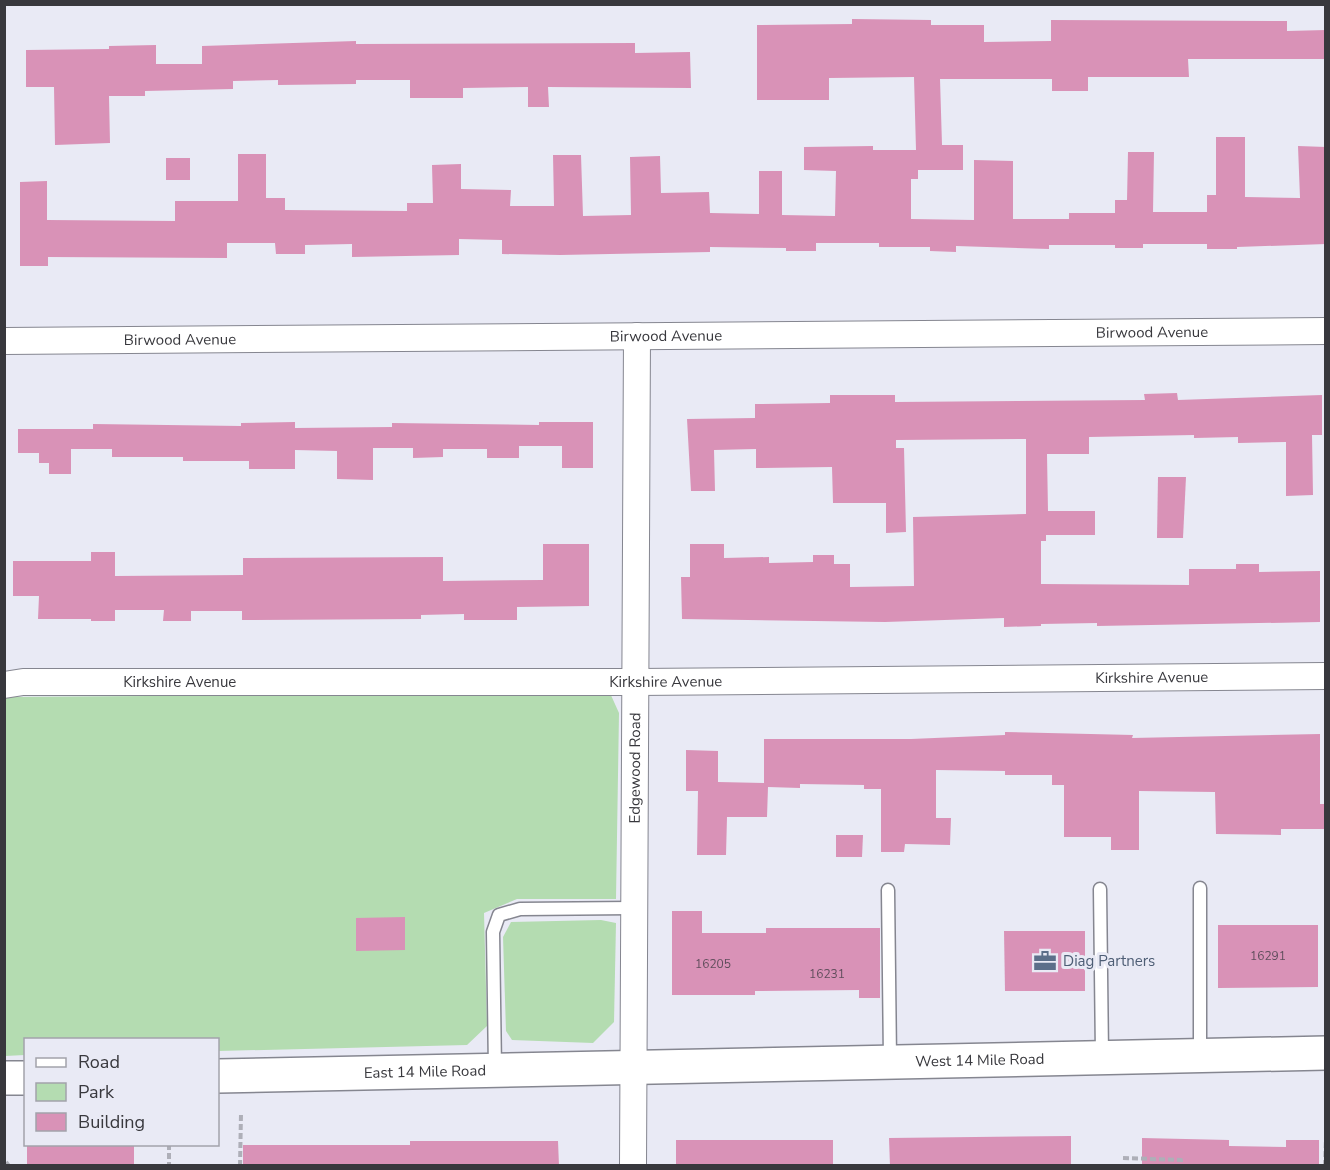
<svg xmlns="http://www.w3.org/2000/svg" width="1330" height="1170" viewBox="0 0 1330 1170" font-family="'Nunito Sans',sans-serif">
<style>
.green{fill:#b4dcb1}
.building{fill:#d992b7}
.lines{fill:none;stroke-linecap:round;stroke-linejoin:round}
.service-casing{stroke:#858690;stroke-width:15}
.minor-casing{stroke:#858690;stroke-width:28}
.secondary-casing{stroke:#858690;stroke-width:36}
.path{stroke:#aeafb8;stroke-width:4;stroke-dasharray:6 3;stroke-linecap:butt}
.service{stroke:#fff;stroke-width:12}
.minor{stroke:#fff;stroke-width:26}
.secondary{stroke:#fff;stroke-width:33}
.labels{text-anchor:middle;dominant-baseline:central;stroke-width:6;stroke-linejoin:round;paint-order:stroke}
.number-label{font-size:12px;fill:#604e5c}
.street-label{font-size:15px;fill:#38383d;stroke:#e9eaf5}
.service-label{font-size:15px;fill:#4e5e75;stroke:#e9eaf5;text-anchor:start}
</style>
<rect width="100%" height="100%" fill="#e9eaf5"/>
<g class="green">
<polygon points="610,693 619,713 616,899 517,899 484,913 487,1026 467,1045 218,1051 218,1040 26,1040 25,1055 5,1056 5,697"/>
<polygon points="601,920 616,923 614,1022 593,1043 512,1040 506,1031 503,937 511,922"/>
</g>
<g class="building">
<polygon points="852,19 931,20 931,25 984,25 984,42 1051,41 1051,20 1287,21 1287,31 1326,30 1326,59 1188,59 1189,77 1088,77 1088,91 1052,91 1052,79 940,79 942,145 963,145 963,170 918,170 918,179 911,179 911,219 974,220 974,160 1013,161 1013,219 1069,219 1069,213 1115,213 1115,200 1127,200 1128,152 1154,152 1153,212 1207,212 1207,195 1216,195 1216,137 1245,137 1245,197 1300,198 1298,146 1326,147 1326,244 1237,247 1237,249 1207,249 1207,244 1143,244 1143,248 1115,248 1115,245 1049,245 1049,249 956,246 956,252 930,251 930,247 879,247 879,243 816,243 816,251 786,251 786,248 710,247 710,252 560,255 502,254 502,240 459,239 459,255 352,257 352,244 305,245 305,254 276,254 275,243 227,243 227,258 48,257 48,266 20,266 20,182 47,181 47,220 175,221 175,201 238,201 238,154 266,154 266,198 285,198 285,210 407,211 407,203 433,203 432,165 461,164 461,189 511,190 510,206 554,206 553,155 581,155 583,216 631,215 630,157 660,156 661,193 709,192 710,213 759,214 759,171 782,171 782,215 835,216 836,171 804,170 804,147 873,146 873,150 916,150 914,77 829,78 829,100 757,100 757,25 852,24"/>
<polygon points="356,41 356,44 635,43 635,53 690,52 691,88 548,87 549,107 528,107 528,87 463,88 463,98 410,98 410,80 356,80 356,84 278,85 278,80 233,81 233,89 145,91 145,96 109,96 110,143 55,145 54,87 26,87 26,50 109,49 109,46 156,45 156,64 202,64 202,46"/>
<rect x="166" y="158" width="24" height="22"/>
<polygon points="1177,393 1178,400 1322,395 1322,435 1312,435 1313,495 1286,496 1286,442 1238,443 1238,437 1194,438 1194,435 1089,437 1089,454 1047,454 1048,511 1095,511 1095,535 1046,535 1046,541 1041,541 1041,584 1189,585 1189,569 1236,569 1236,564 1259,564 1259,572 1320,571 1320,622 1097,626 1097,623 1041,624 1041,626 1004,627 1004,618 885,622 682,619 681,577 690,577 690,544 724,544 724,558 769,557 769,563 813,562 813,555 834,555 834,564 850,564 850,587 914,586 913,517 1026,514 1026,439 896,440 896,448 904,448 906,532 886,533 886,503 833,503 832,467 756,468 756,449 714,450 715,491 691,491 687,419 755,418 755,404 830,403 830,395 895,395 895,402 1145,400 1144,394"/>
<polygon points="295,422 295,428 392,427 392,423 539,425 539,422 593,422 593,468 562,468 562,446 519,446 519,458 487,458 487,449 443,449 443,457 413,458 413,448 373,448 373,480 337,479 337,451 295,450 295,469 249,469 249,461 183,461 183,457 112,457 112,449 71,449 71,474 49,474 49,463 39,463 39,453 18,453 18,429 93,429 93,424 241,426 241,423"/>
<polygon points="1158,477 1186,477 1183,538 1157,538"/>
<polygon points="543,544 589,544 589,606 517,607 517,620 464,620 464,614 421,615 421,619 242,620 242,611 191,611 191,621 163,621 164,610 115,610 115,621 91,621 91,619 38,619 39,596 13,596 13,561 91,561 91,552 115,552 115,576 243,575 243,558 443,557 443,581 543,580"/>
<polygon points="1005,732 1133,735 1132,738 1320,734 1320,804 1326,804 1326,829 1281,829 1281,835 1216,834 1215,792 1139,791 1139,850 1111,850 1111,837 1064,837 1064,785 1052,785 1052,775 1005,775 1005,771 936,770 936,818 951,818 950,845 905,844 904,852 881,852 881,789 864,789 864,785 800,784 800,788 768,787 767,817 727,817 726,855 697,855 698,791 686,791 686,750 718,751 718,782 764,783 764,739 911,739 1005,735"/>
<polygon points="836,835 863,835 862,857 836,857"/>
<polygon points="672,911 702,911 702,933 766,933 766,928 880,928 880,998 859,998 859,990 755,991 755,995 672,995"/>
<polygon points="405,917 405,950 356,951 356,918"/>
<polygon points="1218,925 1318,925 1318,987 1218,988"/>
<polygon points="1004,931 1085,931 1085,991 1005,991"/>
<polygon points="1071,1136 1071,1166 890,1166 889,1138"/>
<polygon points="1142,1138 1229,1140 1229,1146 1286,1147 1286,1140 1319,1140 1319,1166 1142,1166"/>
<rect x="676" y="1140" width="157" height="26"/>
<polygon points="410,1141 558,1141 559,1166 243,1166 243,1145 410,1145"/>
<rect x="27" y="1146" width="107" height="20"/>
</g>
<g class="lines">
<g class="service-casing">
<g id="service">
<polyline points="1100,889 1102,1055"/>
<polyline points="888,890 890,1059"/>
<polyline points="1200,1055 1200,888"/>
<polyline points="495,1069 493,932 499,915 520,909 633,908"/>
</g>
</g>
<g class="minor-casing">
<g id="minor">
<path id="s1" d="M4,341L1326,331"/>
<path id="s2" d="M4,685L23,682H636L1326,676"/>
<path id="s3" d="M633,1166L637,336"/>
</g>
</g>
<g class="secondary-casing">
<g id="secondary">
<path id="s4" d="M218,1076L1326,1053"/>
<polyline points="4,1078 26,1078"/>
</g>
</g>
<g class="path">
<polyline points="169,1144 169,1166"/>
<polyline points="1123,1158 1181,1160 1181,1166"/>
<polyline points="6,1162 9,1166"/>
<polyline points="240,1166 241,1114"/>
<polyline points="1325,1166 1326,1139"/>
</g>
<use href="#service" class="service"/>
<use href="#minor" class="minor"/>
<use href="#secondary" class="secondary"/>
</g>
<defs>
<g id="office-bare" transform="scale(1.8)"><path d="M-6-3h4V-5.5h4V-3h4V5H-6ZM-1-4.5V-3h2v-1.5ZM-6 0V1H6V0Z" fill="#5c6f8a" stroke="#e9eaf5" stroke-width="2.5" paint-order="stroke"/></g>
</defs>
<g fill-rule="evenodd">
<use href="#office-bare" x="1045" y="961"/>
</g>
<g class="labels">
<g class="number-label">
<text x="1268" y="956">16291</text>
<text x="713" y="964">16205</text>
<text x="827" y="974">16231</text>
</g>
<g class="street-label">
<text stroke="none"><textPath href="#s1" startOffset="1148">Birwood Avenue</textPath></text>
<text stroke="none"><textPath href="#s1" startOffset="662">Birwood Avenue</textPath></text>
<text stroke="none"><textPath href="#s1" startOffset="176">Birwood Avenue</textPath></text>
<text stroke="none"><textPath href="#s2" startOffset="1148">Kirkshire Avenue</textPath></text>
<text stroke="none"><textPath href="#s2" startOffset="176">Kirkshire Avenue</textPath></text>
<text stroke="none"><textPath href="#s2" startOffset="662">Kirkshire Avenue</textPath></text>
<text stroke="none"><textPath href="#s3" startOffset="398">Edgewood Road</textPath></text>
<text stroke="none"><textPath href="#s4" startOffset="762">West 14 Mile Road</textPath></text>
<text stroke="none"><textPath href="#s4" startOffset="207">East 14 Mile Road</textPath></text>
</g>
<g class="service-label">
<text x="1063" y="961">Diag Partners</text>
</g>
</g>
<rect width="1330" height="1170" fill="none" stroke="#38383d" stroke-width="12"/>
<rect x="24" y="1038" width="195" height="108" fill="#e9eaf5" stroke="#a2a3ab" stroke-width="1.5"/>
<rect x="36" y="1058" width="30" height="9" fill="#ffffff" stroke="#a2a3ab" stroke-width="1.5"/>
<text x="78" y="1068" font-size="18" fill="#38383d">Road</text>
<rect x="36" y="1083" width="30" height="18" fill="#b4dcb1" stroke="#a2a3ab" stroke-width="1.5"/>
<text x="78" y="1098" font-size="18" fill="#38383d">Park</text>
<rect x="36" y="1113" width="30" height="18" fill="#d992b7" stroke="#a2a3ab" stroke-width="1.5"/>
<text x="78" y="1128" font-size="18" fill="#38383d">Building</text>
</svg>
